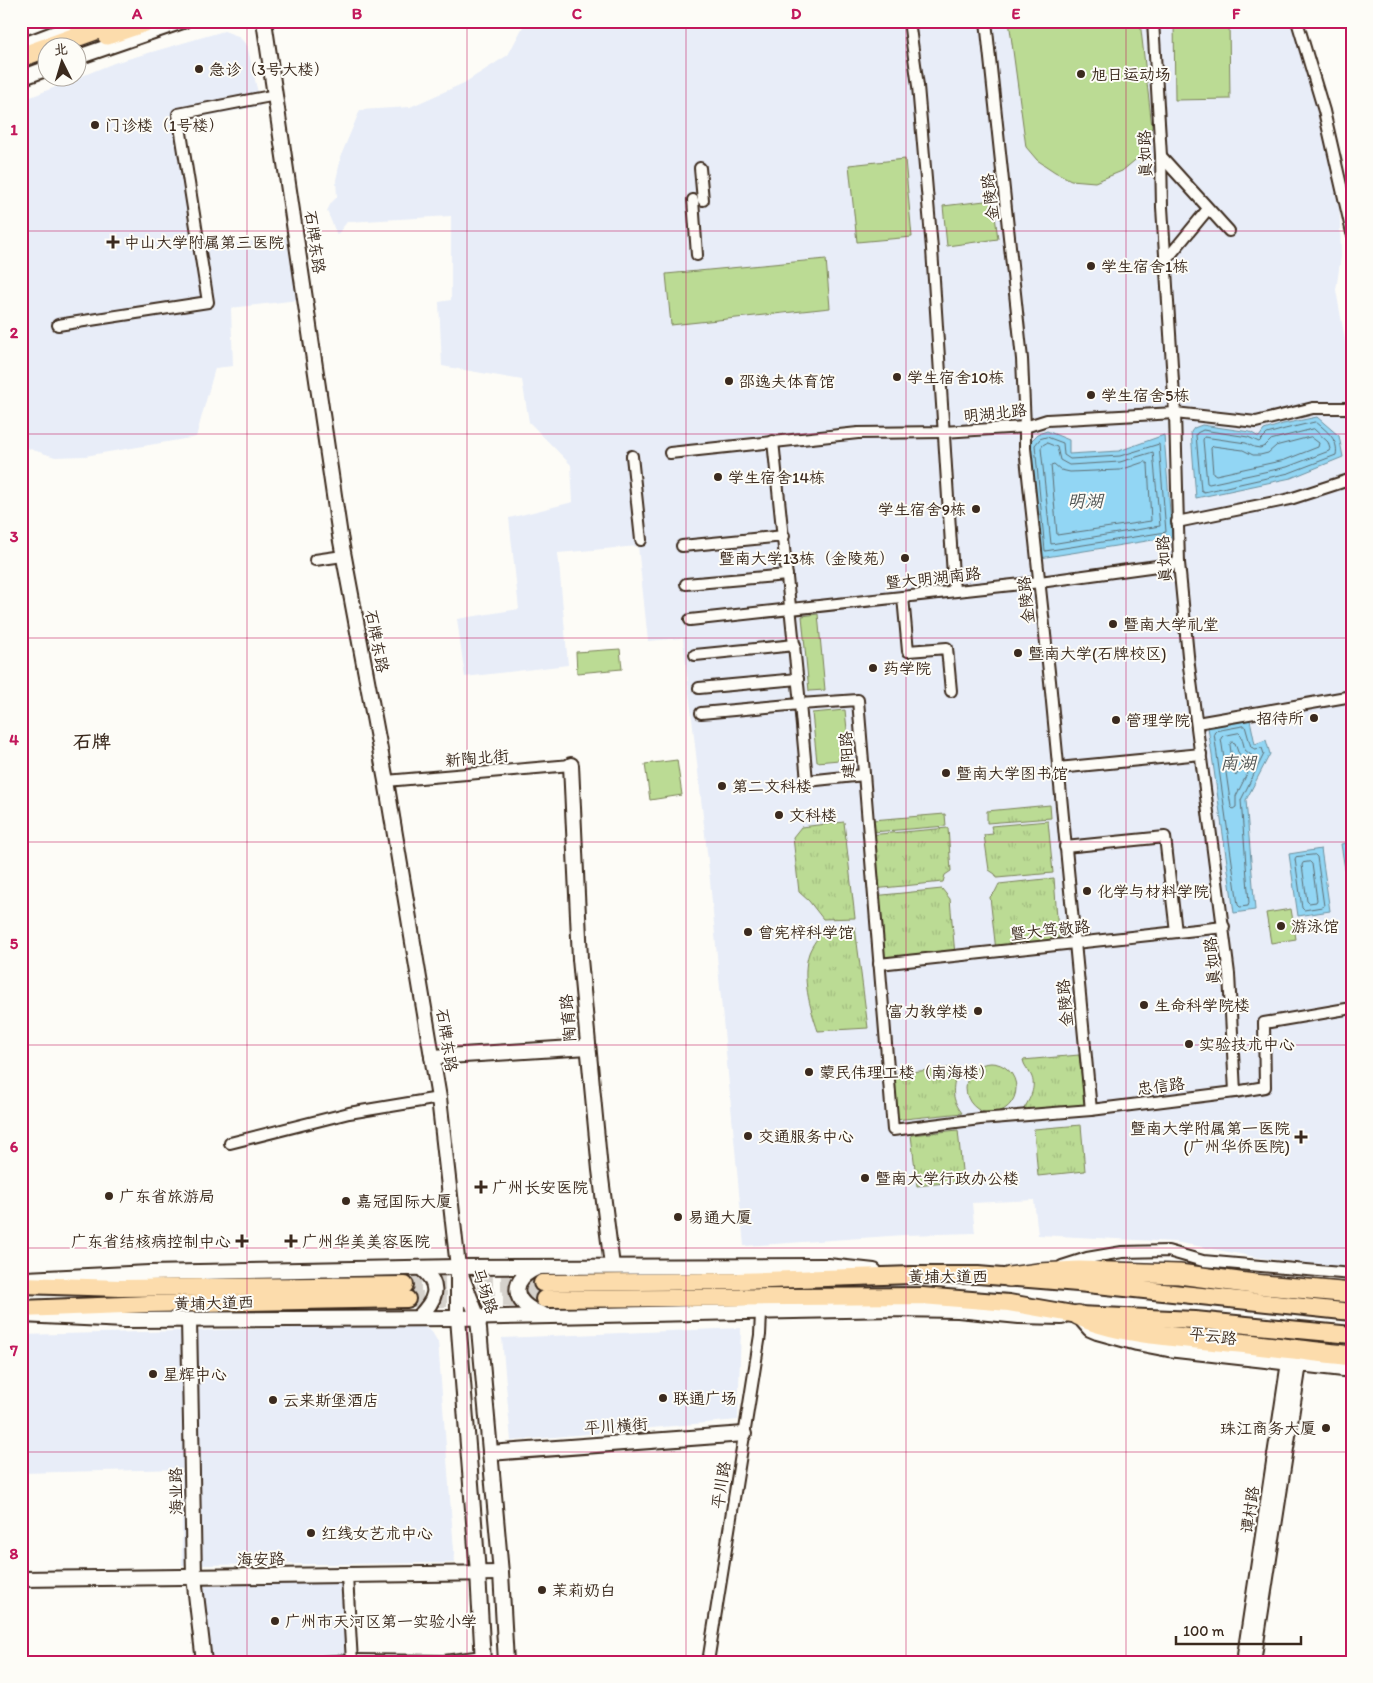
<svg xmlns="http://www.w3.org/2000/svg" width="1373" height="1683" viewBox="0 0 1373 1683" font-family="Itim,'LXGW WenKai TC',sans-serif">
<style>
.built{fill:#e8edf8}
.grass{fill:url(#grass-tufts);stroke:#7b8259}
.park{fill:#bbdb94;stroke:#7b8259}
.water{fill:#92d6f4;stroke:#6f919e}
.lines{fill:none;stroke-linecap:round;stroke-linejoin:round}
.shore{stroke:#5e6f74;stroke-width:1}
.primary-tunnel{stroke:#d6d2cc;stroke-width:16;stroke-dasharray:16 8;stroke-linecap:butt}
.street-casing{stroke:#3b2a1e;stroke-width:14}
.secondary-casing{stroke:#3b2a1e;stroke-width:18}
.primary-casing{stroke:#3b2a1e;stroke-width:20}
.highway-casing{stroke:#3b2a1e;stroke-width:22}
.street{stroke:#fdfcf7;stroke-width:10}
.secondary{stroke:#fdfcf7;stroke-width:14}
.primary{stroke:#fcdcac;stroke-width:16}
.highway{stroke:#fcdcac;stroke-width:19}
.grid{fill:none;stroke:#c2185b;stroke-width:1;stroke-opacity:0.55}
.poi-dot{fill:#3b2a1e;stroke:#fdfcf7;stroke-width:2}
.labels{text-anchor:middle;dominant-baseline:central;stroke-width:4;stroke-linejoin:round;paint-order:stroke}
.poi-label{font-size:16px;fill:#3b2a1e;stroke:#fdfcf7;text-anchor:start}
.street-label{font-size:16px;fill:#3b2a1e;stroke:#fdfcf7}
.water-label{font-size:18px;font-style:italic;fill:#515554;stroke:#fdfcf7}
.quarter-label{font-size:19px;font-weight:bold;fill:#3b2a1e;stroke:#fdfcf7}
.neatline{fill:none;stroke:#c2185b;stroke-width:2}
.grid-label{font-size:16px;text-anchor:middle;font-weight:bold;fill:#c2185b}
</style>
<defs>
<pattern id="grass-tufts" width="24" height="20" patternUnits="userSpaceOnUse" patternTransform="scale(1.25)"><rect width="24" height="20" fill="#bbdb94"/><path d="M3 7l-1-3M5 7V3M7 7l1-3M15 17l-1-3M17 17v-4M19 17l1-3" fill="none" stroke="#a2bc7f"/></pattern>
</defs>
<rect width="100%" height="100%" fill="#fdfcf7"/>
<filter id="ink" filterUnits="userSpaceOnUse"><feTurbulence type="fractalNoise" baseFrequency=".02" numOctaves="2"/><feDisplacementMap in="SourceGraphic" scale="10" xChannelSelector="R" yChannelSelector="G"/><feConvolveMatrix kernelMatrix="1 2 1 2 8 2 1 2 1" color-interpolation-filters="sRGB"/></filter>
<g filter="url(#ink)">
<g class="built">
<polygon points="526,21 1304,21 1338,155 1341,256 1336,290 1352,378 1352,1268 1261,1258 1175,1242 1038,1235 1034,1200 972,1203 975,1233 904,1235 744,1246 709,870 683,638 648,641 638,546 558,553 568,665 465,677 457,619 519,609 509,518 573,502 571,465 529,422 522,380 442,366 439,302 451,300 451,216 347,222 337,235 327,211 331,203 337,197 336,180 342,153 360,110 410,107 464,83 508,55"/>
<polygon points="224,31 238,36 247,45 261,106 184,120 206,247 286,237 298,300 231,308 233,366 215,368 196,437 85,456 55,457 30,449 21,443 21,101 114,63"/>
<polygon points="421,1325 432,1332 438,1342 455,1563 182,1565 182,1469 21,1473 21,1335"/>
<polygon points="741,1328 738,1420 511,1441 502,1338"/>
<polygon points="343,1582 347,1656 208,1660 204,1586"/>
</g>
<g class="grass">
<polygon points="1050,805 1051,818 987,823 987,811"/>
<polygon points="945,814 946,826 873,832 872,820"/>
<polygon points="1048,821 1053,873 997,878 995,874 989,870 984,835 993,834 991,826"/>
<polygon points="844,822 855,918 823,919 809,901 799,892 793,837 801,827"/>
<polygon points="948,828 951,871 945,875 943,882 873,889 868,835"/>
<polygon points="1054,878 1059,944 996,951 990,897 995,892 999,884"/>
<polygon points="942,889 950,899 955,955 879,964 873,896"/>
<path d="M855,927L868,1028L818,1031C810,1008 801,977 809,953C812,945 819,936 824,929Z"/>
<path d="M1079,1055L1085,1105L1023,1110C1030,1099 1037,1087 1031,1075C1028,1069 1024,1066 1023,1060Z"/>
<circle cx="991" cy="1088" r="25"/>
<path d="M957,1067C954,1087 949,1096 962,1113L895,1120L892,1074Z"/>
<polygon points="1081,1125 1085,1171 1038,1176 1034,1129"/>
<polygon points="958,1130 963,1181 917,1186 911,1135"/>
</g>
<g class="park">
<polygon points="1009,21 1140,21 1152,127 1140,156 1122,171 1095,182 1071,180 1055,172 1037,160 1026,147"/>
<polygon points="1174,21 1229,21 1230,99 1175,100"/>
<polygon points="905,159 912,237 857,242 849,165"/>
<polygon points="993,200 998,239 947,246 943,206"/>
<polygon points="826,259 830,308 671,325 666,274"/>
<polygon points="818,614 825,690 809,691 802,616"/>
<polygon points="620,649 622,669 577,673 576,652"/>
<polygon points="845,710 850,759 817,762 812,713"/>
<polygon points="677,760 682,795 650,800 645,764"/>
<polygon points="1291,909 1296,939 1271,943 1266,913"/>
</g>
<g class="water">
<polygon points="1317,417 1339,436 1343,457 1291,478 1196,498 1191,432 1194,428 1202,425 1250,432 1259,437 1264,430 1283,424"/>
<polygon points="1047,431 1069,440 1069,454 1119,451 1164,435 1172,537 1040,558 1030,442 1038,434"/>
<polygon points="1250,720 1255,744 1266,740 1270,754 1246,800 1255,910 1234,913 1208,727"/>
<polygon points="1352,842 1352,907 1351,907 1341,844"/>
<polygon points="1321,849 1330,911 1298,916 1289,854"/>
</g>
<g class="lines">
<g class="shore">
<path d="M1316,422C1327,431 1339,440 1336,455L1289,473L1204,492L1201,490L1196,435L1197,433L1203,430L1248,437L1259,442L1267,434L1285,429Z"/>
<polygon points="1314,429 1328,442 1330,449 1329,451 1287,467 1209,484 1207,483 1203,440 1204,437 1246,443 1254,447 1260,448 1265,446 1271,440"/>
<polygon points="1047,437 1063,443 1064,455 1070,459 1120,456 1159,444 1166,532 1045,551 1035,445 1040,439"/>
<polygon points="1311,437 1319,443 1318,447 1285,460 1216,475 1213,473 1211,448 1213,446 1243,450 1253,455 1260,455 1268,453 1276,446"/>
<polygon points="1047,443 1057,447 1060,460 1069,465 1120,462 1153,452 1160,526 1051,544 1041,448 1043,445"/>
<polygon points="1145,462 1148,464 1151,521 1057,535 1051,465 1054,464 1061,470 1070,472 1120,470"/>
<polygon points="1245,726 1251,747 1255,749 1262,748 1264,754 1241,800 1249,903 1248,906 1240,907 1238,905 1214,733 1216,731"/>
<polygon points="1239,733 1241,735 1245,750 1255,758 1236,796 1236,807 1233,809 1231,807 1221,738 1223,736"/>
<polygon points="1232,742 1235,743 1238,752 1245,761 1236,776 1234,774 1230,745"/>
<polygon points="1315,855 1317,857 1324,906 1322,907 1304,910 1302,908 1295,859 1296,857"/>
<polygon points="1310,862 1312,864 1317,900 1316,902 1309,903 1307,901 1302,865 1303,863"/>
</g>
<g class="primary-tunnel">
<polyline points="405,1285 542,1283"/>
<polyline points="407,1299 544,1299"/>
</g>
<g class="street-casing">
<g id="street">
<polyline points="909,21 918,86 932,249 954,591"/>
<polyline points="1153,21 1161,156 1162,207 1175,413 1179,563 1189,666 1229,974 1235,1092"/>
<polyline points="1297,21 1324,111 1352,233"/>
<polyline points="1161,156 1229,231"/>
<polyline points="700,168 703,200"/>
<polyline points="693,200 697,255"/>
<polyline points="1166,260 1208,209"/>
<polyline points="58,325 208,302 178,114 276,95"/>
<polyline points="773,441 800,704 858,700 893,1130 980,1119 1091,1110 1050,681 1025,448 1025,427 1022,359 986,21"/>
<polyline points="670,453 858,433 943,432 1025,427 1047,420 1175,413 1256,422 1313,408 1352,408"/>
<polyline points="632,456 641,540"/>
<polyline points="1177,522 1290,499 1352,479"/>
<polyline points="682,546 784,536"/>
<polyline points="315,560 343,556"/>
<polyline points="686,584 787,575"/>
<polyline points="903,597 908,651 947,648 951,691"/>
<polyline points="690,620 1040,582 1179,563"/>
<polyline points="695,655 795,645"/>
<polyline points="699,688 798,679"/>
<polyline points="701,713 800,704 807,781 864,775"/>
<polyline points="1197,723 1352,696"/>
<polyline points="1058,768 1201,754"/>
<polyline points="386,781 571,765"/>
<polyline points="1065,847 1165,837 1176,932"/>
<polyline points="879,964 1224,927"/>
<polyline points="1091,1110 1235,1092 1265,1087 1264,1023 1352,1008"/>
<polyline points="230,1143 349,1113 439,1098"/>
<polyline points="1062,1266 1087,1258 1122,1252 1168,1251 1203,1261 1352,1274"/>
<polyline points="347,1576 352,1662"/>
<polyline points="321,1662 352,1660 444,1661 483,1656"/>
<polyline points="708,1662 760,1335 761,1313"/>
</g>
</g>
<g class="secondary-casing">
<g id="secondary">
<polyline points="264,21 340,536 386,781 439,1098 458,1267 458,1318 478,1573 483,1662"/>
<polyline points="21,46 87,21"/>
<polyline points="78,57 183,21"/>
<polyline points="21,78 48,68"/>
<polyline points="571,765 580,959 600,1170 612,1266"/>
<polyline points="432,1057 588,1047"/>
<path d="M540,1267C508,1278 511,1304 542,1314"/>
<polyline points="461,1275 478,1318 501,1573 506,1662"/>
<polyline points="26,1279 149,1273 458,1267 828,1266 874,1271"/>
<polyline points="22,1315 125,1320 458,1318 895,1309 958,1310 1019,1316 1062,1317"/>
<path d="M418,1318C435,1301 443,1286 421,1268"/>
<polyline points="189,1320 194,1577 204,1662"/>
<polyline points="1083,1321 1090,1329 1097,1332 1137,1343 1168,1349 1352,1370"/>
<polyline points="490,1453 744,1434"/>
<polyline points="21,1579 501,1573"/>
<polyline points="1244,1662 1289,1362"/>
<polyline points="1253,1662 1299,1364"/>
</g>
</g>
<g class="primary-casing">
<g id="primary">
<polyline points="542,1283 738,1281 912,1275 978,1275 1078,1283 1352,1312"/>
<polyline points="21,1285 120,1288 405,1285"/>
<polyline points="544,1299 922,1296 1009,1303 1078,1315 1195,1320 1352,1335"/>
<polyline points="21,1309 149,1304 407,1299"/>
</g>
</g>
<g class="highway-casing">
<g id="highway">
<polyline points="107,35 148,21"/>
<polyline points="21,57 120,21"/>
<polyline points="1009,1277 1039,1273 1079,1271 1179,1274 1254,1284 1352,1293"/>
<path d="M1078,1315C1113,1333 1178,1337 1218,1341C1262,1345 1307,1351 1352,1356"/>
</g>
</g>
<use href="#street" class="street"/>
<use href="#secondary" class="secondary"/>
<use href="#primary" class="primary"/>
<use href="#highway" class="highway"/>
</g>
</g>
<path class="grid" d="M247,21V1662M467,21V1662M686,21V1662M906,21V1662M1126,21V1662M21,231H1352M21,434H1352M21,638H1352M21,842H1352M21,1045H1352M21,1248H1352M21,1452H1352"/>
<g class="poi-dot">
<circle cx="199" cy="69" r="5"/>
<circle cx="1081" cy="74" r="5"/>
<circle cx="95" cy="125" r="5"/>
<path d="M110.5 234.5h5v5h5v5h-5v5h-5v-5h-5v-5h5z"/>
<circle cx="1091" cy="266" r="5"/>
<circle cx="897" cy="377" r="5"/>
<circle cx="729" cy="381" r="5"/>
<circle cx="1091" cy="395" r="5"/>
<circle cx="718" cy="477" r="5"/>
<circle cx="976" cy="509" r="5"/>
<circle cx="905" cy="558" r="5"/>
<circle cx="1113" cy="624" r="5"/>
<circle cx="1018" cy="653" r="5"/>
<circle cx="873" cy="668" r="5"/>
<circle cx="1314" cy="718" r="5"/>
<circle cx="1116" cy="720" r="5"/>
<circle cx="946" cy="773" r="5"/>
<circle cx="722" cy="786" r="5"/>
<circle cx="779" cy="815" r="5"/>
<circle cx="1087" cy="891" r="5"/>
<circle cx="1281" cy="926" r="5"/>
<circle cx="748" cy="932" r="5"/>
<circle cx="1144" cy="1005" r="5"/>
<circle cx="978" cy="1011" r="5"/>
<circle cx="1189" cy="1044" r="5"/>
<circle cx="809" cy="1072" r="5"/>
<circle cx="748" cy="1136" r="5"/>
<path d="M1298.5 1129.5h5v5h5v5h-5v5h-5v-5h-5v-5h5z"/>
<circle cx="865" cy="1178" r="5"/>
<path d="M478.5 1179.5h5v5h5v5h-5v5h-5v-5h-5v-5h5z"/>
<circle cx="109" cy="1196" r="5"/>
<circle cx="346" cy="1201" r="5"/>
<circle cx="678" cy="1217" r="5"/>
<path d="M239.5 1233.5h5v5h5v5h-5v5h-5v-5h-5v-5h5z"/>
<path d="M288.5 1233.5h5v5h5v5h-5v5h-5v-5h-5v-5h5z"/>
<circle cx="153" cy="1374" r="5"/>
<circle cx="663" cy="1398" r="5"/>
<circle cx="273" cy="1400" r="5"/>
<circle cx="1326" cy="1428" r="5"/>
<circle cx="311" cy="1533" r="5"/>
<circle cx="542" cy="1590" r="5"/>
<circle cx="275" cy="1621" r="5"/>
</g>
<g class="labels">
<g class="poi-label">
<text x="209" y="69">急诊（3号大楼）</text>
<text x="1091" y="74">旭日运动场</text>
<text x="105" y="125">门诊楼（1号楼）</text>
<text x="124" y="242">中山大学附属第三医院</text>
<text x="1101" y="266">学生宿舍1栋</text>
<text x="907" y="377">学生宿舍10栋</text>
<text x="739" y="381">邵逸夫体育馆</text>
<text x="1101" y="395">学生宿舍5栋</text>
<text x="728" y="477">学生宿舍14栋</text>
<text x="966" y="509" text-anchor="end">学生宿舍9栋</text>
<text x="895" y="558" text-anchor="end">暨南大学13栋（金陵苑）</text>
<text x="1123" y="624">暨南大学礼堂</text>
<text x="1028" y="653">暨南大学(石牌校区)</text>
<text x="883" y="668">药学院</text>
<text x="1304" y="718" text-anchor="end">招待所</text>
<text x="1126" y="720">管理学院</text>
<text x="956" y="773">暨南大学图书馆</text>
<text x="732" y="786">第二文科楼</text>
<text x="789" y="815">文科楼</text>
<text x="1097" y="891">化学与材料学院</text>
<text x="1291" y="926">游泳馆</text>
<text x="758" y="932">曾宪梓科学馆</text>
<text x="1154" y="1005">生命科学院楼</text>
<text x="968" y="1011" text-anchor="end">富力教学楼</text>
<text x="1199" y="1044">实验技术中心</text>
<text x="819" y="1072">蒙民伟理工楼（南海楼）</text>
<text x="1290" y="1128" text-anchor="end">暨南大学附属第一医院<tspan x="1290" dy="18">(广州华侨医院)</tspan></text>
<text x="758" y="1136">交通服务中心</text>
<text x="875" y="1178">暨南大学行政办公楼</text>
<text x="492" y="1187">广州长安医院</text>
<text x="119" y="1196">广东省旅游局</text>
<text x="356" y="1201">嘉冠国际大厦</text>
<text x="688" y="1217">易通大厦</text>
<text x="231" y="1241" text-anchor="end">广东省结核病控制中心</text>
<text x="302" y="1241">广州华美美容医院</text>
<text x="163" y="1374">星辉中心</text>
<text x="673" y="1398">联通广场</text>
<text x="283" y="1400">云来斯堡酒店</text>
<text x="1316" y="1428" text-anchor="end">珠江商务大厦</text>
<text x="321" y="1533">红线女艺术中心</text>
<text x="552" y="1590">茉莉奶白</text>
<text x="285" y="1621">广州市天河区第一实验小学</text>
</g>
<g class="street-label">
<text transform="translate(1145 154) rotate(-92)">真如路</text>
<text transform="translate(990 197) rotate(-97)">金陵路</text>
<text transform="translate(315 242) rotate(82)">石牌东路</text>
<text transform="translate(995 413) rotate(-6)">明湖北路</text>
<text transform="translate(1164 559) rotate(-94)">真如路</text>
<text transform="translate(933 578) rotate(-6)">暨大明湖南路</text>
<text transform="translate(1026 600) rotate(-96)">金陵路</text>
<text transform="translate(377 641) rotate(79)">石牌东路</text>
<text transform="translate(847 755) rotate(-94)">建阳路</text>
<text transform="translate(477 758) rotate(-5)">新陶北街</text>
<text transform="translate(1050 930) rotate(-6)">暨大笃敬路</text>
<text transform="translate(1212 961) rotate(-95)">真如路</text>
<text transform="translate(1065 1003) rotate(-95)">金陵路</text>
<text transform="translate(568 1018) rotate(-95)">陶育路</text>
<text transform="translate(447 1040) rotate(81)">石牌东路</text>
<text transform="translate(1161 1086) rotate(-7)">忠信路</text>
<text x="948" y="1276">黄埔大道西</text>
<text transform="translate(485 1291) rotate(71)">马场路</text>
<text transform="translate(214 1303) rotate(-1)">黄埔大道西</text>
<text transform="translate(1213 1336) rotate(7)">平云路</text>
<text transform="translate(616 1426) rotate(-4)">平川横街</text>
<text transform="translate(721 1485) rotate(-81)">平川路</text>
<text transform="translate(176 1491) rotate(-91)">海业路</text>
<text transform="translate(1250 1510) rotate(-82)">谭村路</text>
<text transform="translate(261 1559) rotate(-1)">海安路</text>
</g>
<g class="water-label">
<text x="1085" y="501">明湖</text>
<text x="1238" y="763">南湖</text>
</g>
<g class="quarter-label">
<text x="92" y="741">石牌</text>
</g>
</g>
<rect width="1373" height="1683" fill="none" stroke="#fdfcf7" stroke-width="55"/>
<g transform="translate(62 62) rotate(355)"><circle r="24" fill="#fdfcf7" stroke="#afa8a0"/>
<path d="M0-4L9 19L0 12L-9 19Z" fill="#3b2a1e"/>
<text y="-8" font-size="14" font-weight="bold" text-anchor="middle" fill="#3b2a1e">北</text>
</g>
<path d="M1176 1636v8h125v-8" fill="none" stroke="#3b2a1e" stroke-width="2.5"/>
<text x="1183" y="1636" font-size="15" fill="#3b2a1e" stroke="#fdfcf7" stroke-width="4" paint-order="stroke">100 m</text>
<rect x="28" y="28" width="1318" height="1628" class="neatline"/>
<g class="grid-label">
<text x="137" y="19">A</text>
<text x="357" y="19">B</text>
<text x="577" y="19">C</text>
<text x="796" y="19">D</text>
<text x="1016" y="19">E</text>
<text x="1236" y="19">F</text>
<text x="14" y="135">1</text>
<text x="14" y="338">2</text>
<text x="14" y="542">3</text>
<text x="14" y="745">4</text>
<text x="14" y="949">5</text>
<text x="14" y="1152">6</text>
<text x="14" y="1356">7</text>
<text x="14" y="1559">8</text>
</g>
</svg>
